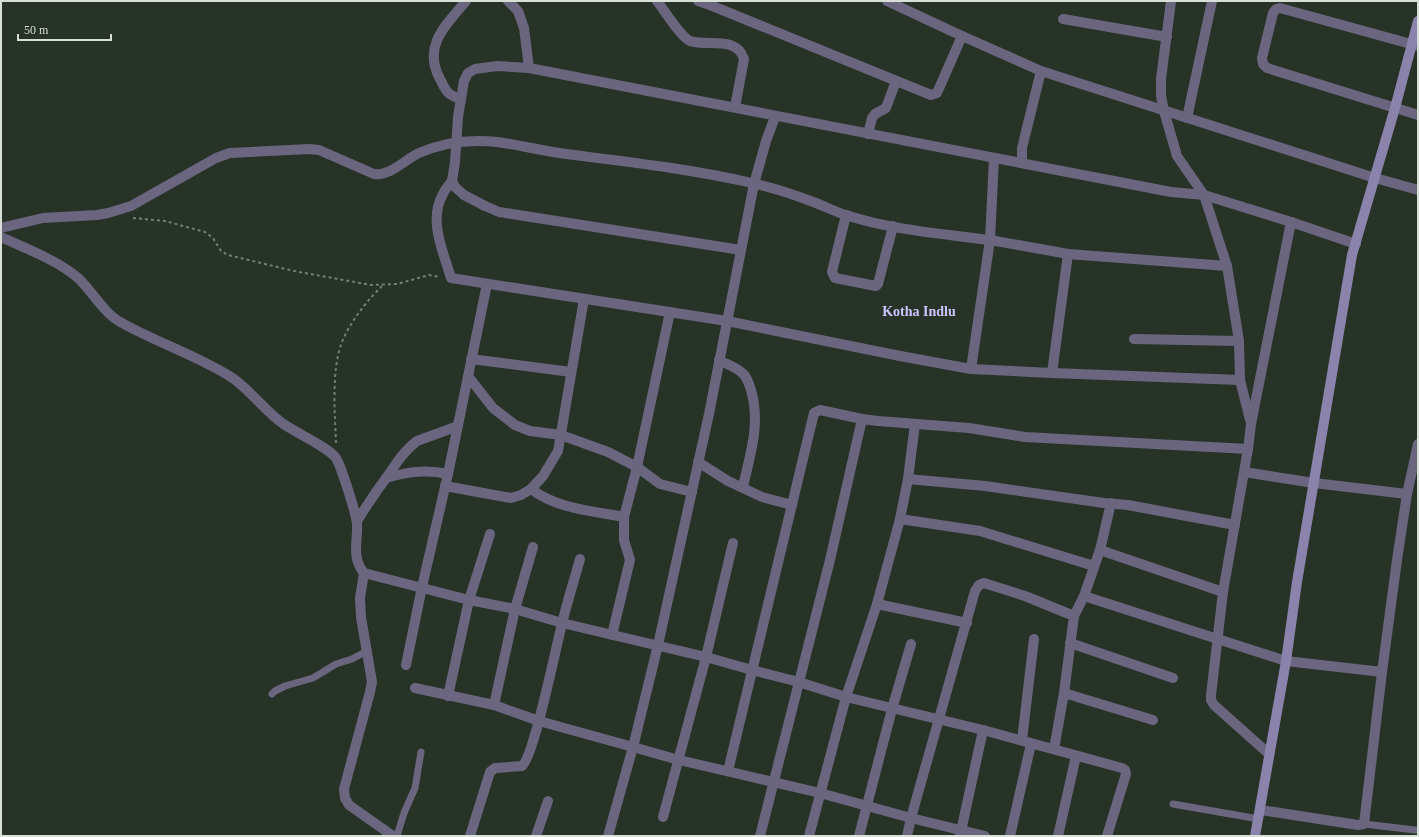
<svg xmlns="http://www.w3.org/2000/svg" width="1419" height="837" viewBox="0 0 1419 837" font-family="Georgia,serif">
<style>
.lines{fill:none;stroke-linecap:round;stroke-linejoin:round}
.path{stroke:#757f74;stroke-width:2;stroke-dasharray:3 3;stroke-linecap:butt}
.lane{stroke:#6a6680;stroke-width:7}
.street{stroke:#6a6680;stroke-width:10}
.secondary{stroke:#8a84ad;stroke-width:10}
.labels{text-anchor:middle;dominant-baseline:central;stroke-width:4;stroke-linejoin:round;paint-order:stroke}
.neighbourhood-label{font-size:14px;font-weight:bold;fill:#cdc5ff;stroke:#273326}
</style>
<rect width="100%" height="100%" fill="#273326"/>
<g class="lines">
<g class="path">
<polyline points="133,218 165,221 205,232 213,238 221,251 228,255 294,271 371,285 397,284 429,275 440,277"/>
<path d="M336,443C335,414 331,370 342,342C351,320 367,301 383,285"/>
</g>
<g class="lane">
<polyline points="272,694 275,691 285,686 313,678 336,664 352,659 367,651"/>
<polyline points="1173,804 1259,819"/>
<polyline points="1364,824 1415,830"/>
<polyline points="397,836 404,813 415,788 421,752"/>
</g>
<g class="street">
<polyline points="508,1 518,11 524,28 529,68"/>
<path d="M657,1C664,10 681,37 690,41C707,47 736,35 744,59L735,107"/>
<polyline points="698,1 710,5 931,95 937,93 962,36"/>
<polyline points="887,1 962,36 1041,71 1375,178 1418,190"/>
<polyline points="1171,1 1161,79 1161,96 1164,111 1177,156 1204,195 1227,266"/>
<polyline points="1063,19 1167,37"/>
<polyline points="1418,46 1280,8 1276,9 1273,13 1262,58 1263,64 1267,68 1418,115"/>
<path d="M461,99C447,95 446,91 440,79C422,46 446,25 466,1"/>
<polyline points="1187,118 1212,1"/>
<polyline points="868,134 872,118 875,114 886,108 896,81"/>
<polyline points="1022,163 1022,148 1041,71"/>
<path d="M452,181C449,185 445,189 443,194C428,220 443,251 451,278L727,321L900,356L971,369L1052,373L1240,380"/>
<polyline points="846,215 832,272 835,278 876,286 878,284 893,226"/>
<path d="M1,228L43,218L97,215L108,213L131,206L216,158L230,153L309,149L319,150L374,174C391,176 404,160 419,153C444,142 470,139 497,142C520,145 543,151 566,154C629,162 691,169 752,183C774,188 795,195 816,203C826,207 836,212 846,215C891,230 944,234 990,240L994,158"/>
<path d="M1,237C25,248 59,261 78,278C93,292 104,314 122,323C158,343 196,355 231,377C251,390 265,412 285,425C297,433 329,448 336,458C341,466 356,513 357,524C358,542 351,557 364,573L469,600L515,609L562,623L706,657L752,670L799,682L846,697L983,730L1122,768L1125,770L1126,774L1107,836"/>
<polyline points="741,250 499,212 485,206 464,195 455,187 452,181 455,162 458,117 464,81 468,73 475,69 497,66 529,68 1171,192 1204,195 1291,222 1356,244"/>
<polyline points="1134,339 1239,341"/>
<polyline points="471,359 571,372"/>
<path d="M719,360C726,364 735,367 741,372C747,376 749,384 751,390C761,424 750,454 743,487"/>
<polyline points="971,369 990,240 1068,254 1227,266 1239,341 1240,380 1250,420"/>
<polyline points="1052,373 1068,254"/>
<polyline points="468,376 493,408 515,425 530,431 561,435 608,452 637,467 660,484 692,492"/>
<polyline points="698,462 728,481 762,497 792,505"/>
<polyline points="1244,472 1314,483 1407,494"/>
<path d="M386,478C407,472 426,469 448,474"/>
<polyline points="908,479 985,486 1104,503 1128,505 1235,525"/>
<polyline points="445,486 511,498 521,495 531,489 543,476 558,451 584,299"/>
<path d="M531,489C557,509 593,511 624,517"/>
<polyline points="900,519 980,531 1094,566"/>
<path d="M357,521C367,505 377,490 389,474C397,462 405,450 417,441L458,426"/>
<polyline points="1100,550 1223,592"/>
<polyline points="364,573 360,598 361,617 372,682 370,692 344,789 345,798 349,805 393,836"/>
<polyline points="1084,596 1286,661 1382,672"/>
<polyline points="877,604 967,623"/>
<polyline points="612,635 630,560 624,540 624,517 637,467 670,312"/>
<polyline points="1070,643 1173,678"/>
<polyline points="406,665 422,587 448,474 487,284"/>
<polyline points="415,688 494,705 539,721 633,747 679,760 820,793 911,818 985,836"/>
<polyline points="1064,693 1153,720"/>
<polyline points="448,696 469,600 490,534"/>
<polyline points="494,705 515,609 533,547"/>
<polyline points="1022,740 1034,639"/>
<polyline points="1054,749 1064,693 1074,616 1084,596 1100,550 1111,503"/>
<polyline points="1269,754 1214,705 1211,700 1211,695 1223,592 1248,449 1251,424 1291,222"/>
<polyline points="728,771 814,413 820,410 862,419 878,421 969,428 1025,437 1248,449"/>
<polyline points="1261,810 1358,825 1364,824 1382,672 1397,560 1407,494 1418,444"/>
<polyline points="663,817 706,657 733,543"/>
<path d="M470,836L490,772L495,768L522,766C534,757 556,646 562,624C567,602 574,581 580,559"/>
<polyline points="536,836 548,801"/>
<polyline points="608,836 633,747 658,645 709,414 754,184 766,141 775,117"/>
<polyline points="760,836 830,560 862,419"/>
<polyline points="809,836 846,697 877,604 900,519 908,479 915,424"/>
<polyline points="859,836 892,709 911,644"/>
<polyline points="907,836 911,818 975,591 979,585 984,583 1025,596 1074,616"/>
<polyline points="960,836 983,730"/>
<polyline points="1010,836 1031,744"/>
<polyline points="1058,836 1076,756"/>
</g>
<polyline class="secondary" points="1255,836 1286,661 1297,582 1352,255 1395,108 1418,21"/>
</g>
<g class="labels">
<g class="neighbourhood-label">
<text x="919" y="311">Kotha Indlu</text>
</g>
</g>
<rect width="1419" height="837" fill="none" stroke="#d7dfd6" stroke-width="4"/>
<path d="M18 34v6h93v-6" fill="none" stroke="#d7dfd6" stroke-width="2"/>
<text x="24" y="34" font-size="12" fill="#d7dfd6" stroke="#273326" stroke-width="3" paint-order="stroke">50 m</text>
</svg>
